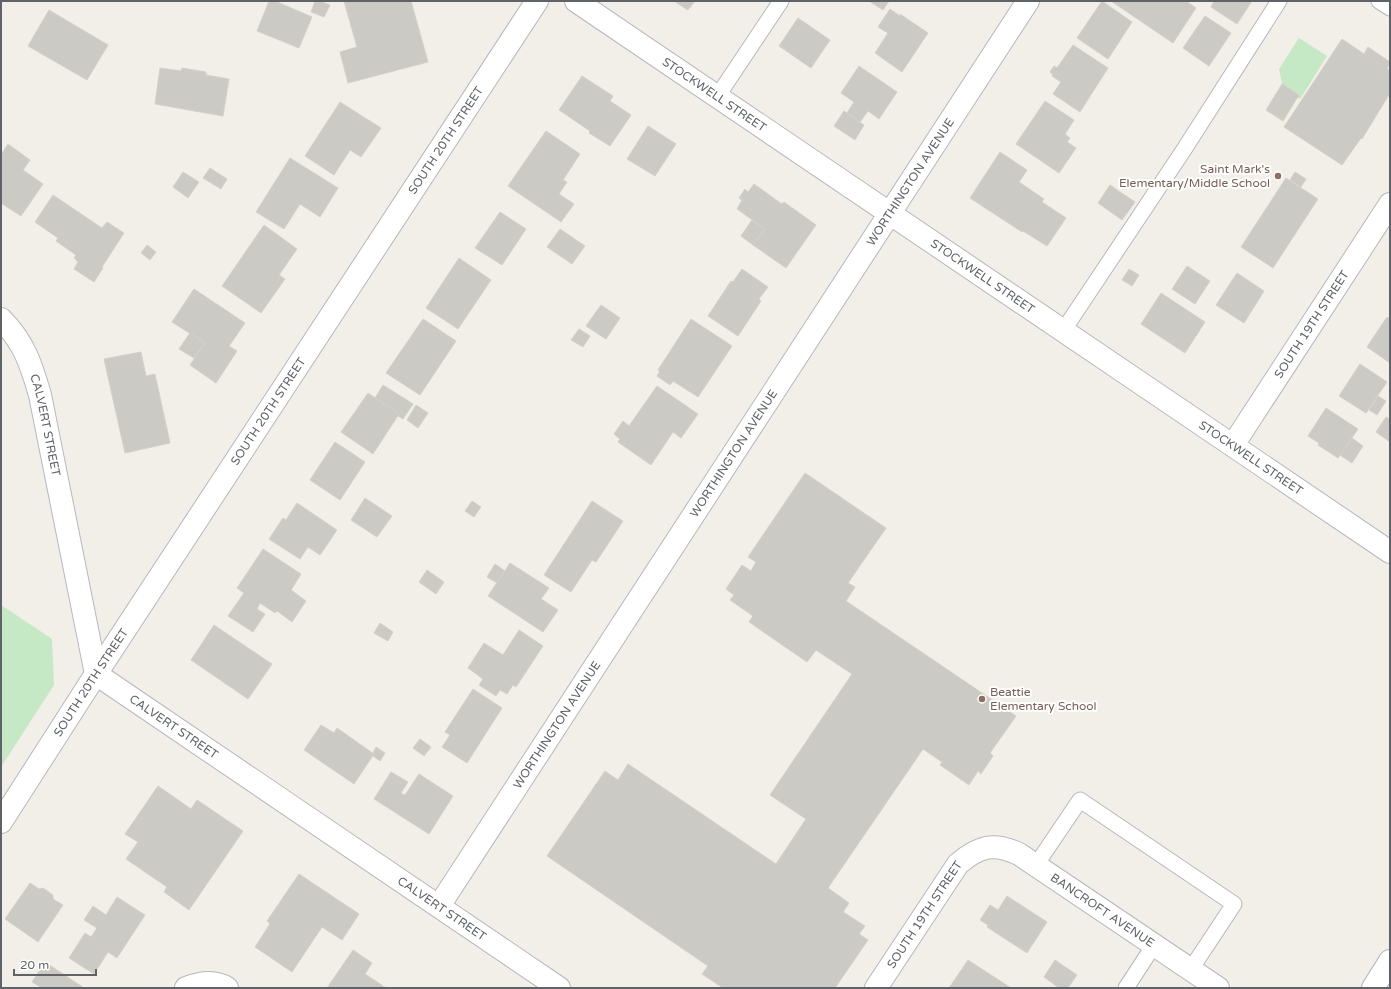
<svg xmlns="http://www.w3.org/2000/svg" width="1391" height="989" viewBox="0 0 1391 989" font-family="'Varela Round',sans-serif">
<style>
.green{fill:#c5e8c5}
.building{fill:#cccac5;stroke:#d6d1c6}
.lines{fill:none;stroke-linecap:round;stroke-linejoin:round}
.service-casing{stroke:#b5b8bc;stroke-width:17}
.minor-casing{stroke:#b5b8bc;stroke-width:24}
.tertiary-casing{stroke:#b5b8bc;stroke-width:24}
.service{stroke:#fff;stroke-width:15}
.minor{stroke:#fff;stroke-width:22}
.tertiary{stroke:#fff;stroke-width:22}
.education-dot{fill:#8d6e63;stroke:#fff;stroke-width:1.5}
.labels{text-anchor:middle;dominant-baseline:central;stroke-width:4;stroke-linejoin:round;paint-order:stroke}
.street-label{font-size:12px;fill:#5f6368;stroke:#fff}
.education-label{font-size:12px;fill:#785e54;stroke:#fff;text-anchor:end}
</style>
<rect width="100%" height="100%" fill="#f1efe8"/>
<g class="green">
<polygon points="1299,38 1327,56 1300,99 1283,88 1279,69"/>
<polygon points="1,605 52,639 54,685 1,767"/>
</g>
<g class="building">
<polygon points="269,1 275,1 312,17 299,48 257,31"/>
<polygon points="315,1 320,1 330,5 324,17 311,12"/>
<polygon points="344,1 411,1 428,62 348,83 340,52 357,47"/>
<polygon points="674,1 695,1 688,10"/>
<polygon points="869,1 889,1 883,10"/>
<polygon points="1102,1 1132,22 1108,59 1077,38"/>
<polygon points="1111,1 1186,1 1196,8 1173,43"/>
<polygon points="1214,1 1252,1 1237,24 1211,7"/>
<polygon points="890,9 900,16 900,14 928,33 902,72 875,53 888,33 878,27"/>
<polygon points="49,10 108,45 87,80 28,46"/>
<polygon points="1205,16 1231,33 1209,66 1183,48"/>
<polygon points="798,18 830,40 811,68 779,46"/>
<polygon points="1342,39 1364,54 1368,47 1390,62 1387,69 1390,71 1390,93 1362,139 1361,138 1342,165 1284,127"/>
<polygon points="1073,45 1108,68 1080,112 1053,94 1061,82 1052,76 1053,75 1050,72 1054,66 1057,68"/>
<polygon points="859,66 897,92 879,119 868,111 860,122 847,113 854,102 841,93"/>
<polygon points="160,68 181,71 182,68 206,72 206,75 229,79 223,116 155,104"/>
<polygon points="582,76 613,96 610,101 631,115 610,146 589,133 590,131 559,110"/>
<polygon points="1282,84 1299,95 1283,121 1266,110"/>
<polygon points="1045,101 1074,120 1065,134 1070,138 1067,142 1076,148 1059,173 1016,144"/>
<polygon points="340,102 381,128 361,157 350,150 334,175 305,156"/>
<polygon points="844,111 864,125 855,140 834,126"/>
<polygon points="648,126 676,144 655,176 627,159"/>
<polygon points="546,131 580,154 563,180 567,182 559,194 574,204 561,222 508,186"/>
<polygon points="8,144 30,160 23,170 43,184 21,216 1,203 1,155"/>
<polygon points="1000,152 1027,170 1019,182 1044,199 1042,202 1066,218 1047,246 1023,231 1022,232 970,198"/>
<polygon points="290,158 338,188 320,217 300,204 284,229 256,212"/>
<polygon points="210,168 227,179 221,189 203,178"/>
<polygon points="183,172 199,182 188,198 173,187"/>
<polygon points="1295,172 1306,179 1301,187 1290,180"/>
<polygon points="1286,178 1318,199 1273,268 1241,247"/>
<polygon points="754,184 782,204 784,202 816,225 786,268 753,245 765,229 737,209 742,200 739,198 745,189 748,192"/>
<polygon points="1110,185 1135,202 1122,220 1098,203"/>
<polygon points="53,195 102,228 107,222 124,233 102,267 103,268 94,282 74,269 78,262 74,258 76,255 56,241 58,238 35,222"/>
<polygon points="500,212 526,229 502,265 475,248"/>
<polygon points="752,220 765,229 753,245 741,236"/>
<polygon points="264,225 297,249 279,275 285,279 261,313 222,286"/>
<polygon points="560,229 585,246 572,264 547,247"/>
<polygon points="147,245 156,252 150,260 141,253"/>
<polygon points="459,258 491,280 458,329 426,308"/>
<polygon points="1187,266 1210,281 1195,304 1172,289"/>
<polygon points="742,269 768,287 759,299 761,301 738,336 708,316 731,281 733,282"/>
<polygon points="1129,269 1139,275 1132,286 1122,280"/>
<polygon points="1237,273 1264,291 1244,323 1216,305"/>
<polygon points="194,289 245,323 229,346 237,351 216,383 190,365 205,343 172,322"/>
<polygon points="1161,293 1205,322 1185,353 1141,324"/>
<polygon points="601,305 620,318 606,339 586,326"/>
<polygon points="1387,317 1390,319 1390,363 1367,347"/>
<polygon points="423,319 456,341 420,395 386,373"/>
<polygon points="691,319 732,346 698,397 673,381 670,385 657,376 660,371 658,370"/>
<polygon points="579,329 590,336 583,347 571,340"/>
<polygon points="190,333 205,343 194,358 179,349"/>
<polygon points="141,352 146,376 155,374 170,443 125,453 104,359"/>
<polygon points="1360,364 1387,382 1366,413 1339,396"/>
<polygon points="383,385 413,404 403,419 398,416 399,414 375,398"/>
<polygon points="657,386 698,414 681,438 673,432 651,465 618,442 620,439 614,434 623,421 629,426"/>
<polygon points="368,393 399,414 373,454 341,432"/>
<polygon points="1378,396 1386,401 1377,415 1369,410"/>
<polygon points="416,405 428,413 418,428 407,420"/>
<polygon points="1326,408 1358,429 1338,458 1318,445 1319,443 1308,436"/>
<polygon points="1386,417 1390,419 1390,442 1376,432"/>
<polygon points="1352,438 1363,446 1352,463 1340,455"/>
<polygon points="335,442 365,462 340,500 310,480"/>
<polygon points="805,473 886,528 848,583 855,587 846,601 1016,716 990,753 993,756 981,774 978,771 969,785 940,765 942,762 923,749 828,888 849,903 843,912 865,926 859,934 868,940 835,988 723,988 702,974 708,966 547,856 605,771 618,780 628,764 776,864 806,819 770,795 852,674 816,650 807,662 749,622 753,616 730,600 734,595 726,589 742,565 751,571 756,562 748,557"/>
<polygon points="365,498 392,516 377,537 351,520"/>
<polygon points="472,501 481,507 474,517 465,511"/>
<polygon points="592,501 623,521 596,562 592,560 571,592 544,575"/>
<polygon points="297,503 337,530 320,555 308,547 300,559 269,539 283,518 286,520"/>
<polygon points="263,549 301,574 291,590 306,601 292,622 277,611 275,613 260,603 257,609 265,614 253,632 228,616 244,593 237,588"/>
<polygon points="510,563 549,588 541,599 558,610 543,632 488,596"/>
<polygon points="495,564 505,571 497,583 487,577"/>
<polygon points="427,570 444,582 436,594 419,582"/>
<polygon points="380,623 393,632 388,641 374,633"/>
<polygon points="214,625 272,664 248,699 191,660"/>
<polygon points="519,630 543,646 516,687 513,685 507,694 500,690 496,696 479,685 483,679 468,668 484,643 503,655"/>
<polygon points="473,689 502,708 467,763 442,747 450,735 445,732"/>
<polygon points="321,725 334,733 337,728 374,754 354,784 304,750"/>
<polygon points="420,739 431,747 424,756 413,748"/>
<polygon points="376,747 385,753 380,761 373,756 374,754 373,753"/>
<polygon points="391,772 408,782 401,793 405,795 419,774 453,796 429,834 374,799"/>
<polygon points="158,786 191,809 197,800 243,831 189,910 164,892 167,887 126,859 138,842 125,834"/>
<polygon points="299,874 359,914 342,940 322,927 292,972 255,947 270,924 267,921"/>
<polygon points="30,883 39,889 43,888 53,895 53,899 63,905 38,942 5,919"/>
<polygon points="1007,896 1047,922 1027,953 987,927 988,925 980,920 990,905 998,910"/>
<polygon points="117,897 145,915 117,958 108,952 94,974 69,958 85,933 91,937 97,928 84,920 93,906 106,915"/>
<polygon points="353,950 372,963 365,974 386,988 327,988"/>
<polygon points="968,960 1011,988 949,988"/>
<polygon points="1055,960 1077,975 1068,988 1059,988 1044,977"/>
<polygon points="45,962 84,988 42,988 32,982"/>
</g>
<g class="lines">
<g class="service-casing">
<g id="service">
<polyline points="1379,1 1390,8"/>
<polyline points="717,97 781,1"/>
<polyline points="1063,331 1185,148 1279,1"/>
<polyline points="1036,865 1080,800 1234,904 1191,969"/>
<polyline points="1126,988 1154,945"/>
</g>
</g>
<g class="minor-casing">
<g id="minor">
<path id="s1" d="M576,1L1390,552"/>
<path id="s2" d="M1233,445L1390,204"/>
<path id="s3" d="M439,906L1028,1"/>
<path d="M186,988C199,983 214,980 227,988"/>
<path id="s4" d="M876,988L958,864C979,846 994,842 1019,854L1218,988"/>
<polyline points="1373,988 1390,961"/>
</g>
</g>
<g class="tertiary-casing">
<g id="tertiary">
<path id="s5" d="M1,319C24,342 31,364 40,395L96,674L559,988"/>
<path id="s6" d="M1,822L96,674L537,1"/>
</g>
</g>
<use href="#service" class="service"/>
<use href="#minor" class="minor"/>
<use href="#tertiary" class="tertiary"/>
</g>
<g class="education-dot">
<circle cx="1278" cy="176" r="4"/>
<circle cx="982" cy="699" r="4"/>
</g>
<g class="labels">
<g class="street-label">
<text stroke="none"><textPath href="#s1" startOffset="167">STOCKWELL STREET</textPath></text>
<text stroke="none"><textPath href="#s6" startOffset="814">SOUTH 20TH STREET</textPath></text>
<text stroke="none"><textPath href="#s3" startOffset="864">WORTHINGTON AVENUE</textPath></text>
<text stroke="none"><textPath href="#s1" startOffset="491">STOCKWELL STREET</textPath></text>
<text stroke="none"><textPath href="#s2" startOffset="144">SOUTH 19TH STREET</textPath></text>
<text stroke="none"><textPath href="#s6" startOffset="490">SOUTH 20TH STREET</textPath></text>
<text stroke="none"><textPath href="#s5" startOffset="117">CALVERT STREET</textPath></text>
<text stroke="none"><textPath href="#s3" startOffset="540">WORTHINGTON AVENUE</textPath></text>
<text stroke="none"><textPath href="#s1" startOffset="815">STOCKWELL STREET</textPath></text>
<text stroke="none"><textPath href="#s6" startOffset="166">SOUTH 20TH STREET</textPath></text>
<text stroke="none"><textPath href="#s3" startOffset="216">WORTHINGTON AVENUE</textPath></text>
<text stroke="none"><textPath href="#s5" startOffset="465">CALVERT STREET</textPath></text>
<text stroke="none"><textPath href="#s5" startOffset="789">CALVERT STREET</textPath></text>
<text stroke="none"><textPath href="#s4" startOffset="316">BANCROFT AVENUE</textPath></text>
<text stroke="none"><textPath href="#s4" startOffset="88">SOUTH 19TH STREET</textPath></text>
</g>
<g class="education-label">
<text x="1270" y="169">Saint Mark's<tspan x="1270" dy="14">Elementary/Middle School</tspan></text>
<text x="990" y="692" text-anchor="start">Beattie<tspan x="990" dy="14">Elementary School</tspan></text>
</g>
</g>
<rect width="1391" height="989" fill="none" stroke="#5f6368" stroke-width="4"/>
<path d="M14 969v6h82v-6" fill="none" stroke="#5f6368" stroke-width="2"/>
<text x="20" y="969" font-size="12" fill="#5f6368" stroke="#ffffff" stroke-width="3" paint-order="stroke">20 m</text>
</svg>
